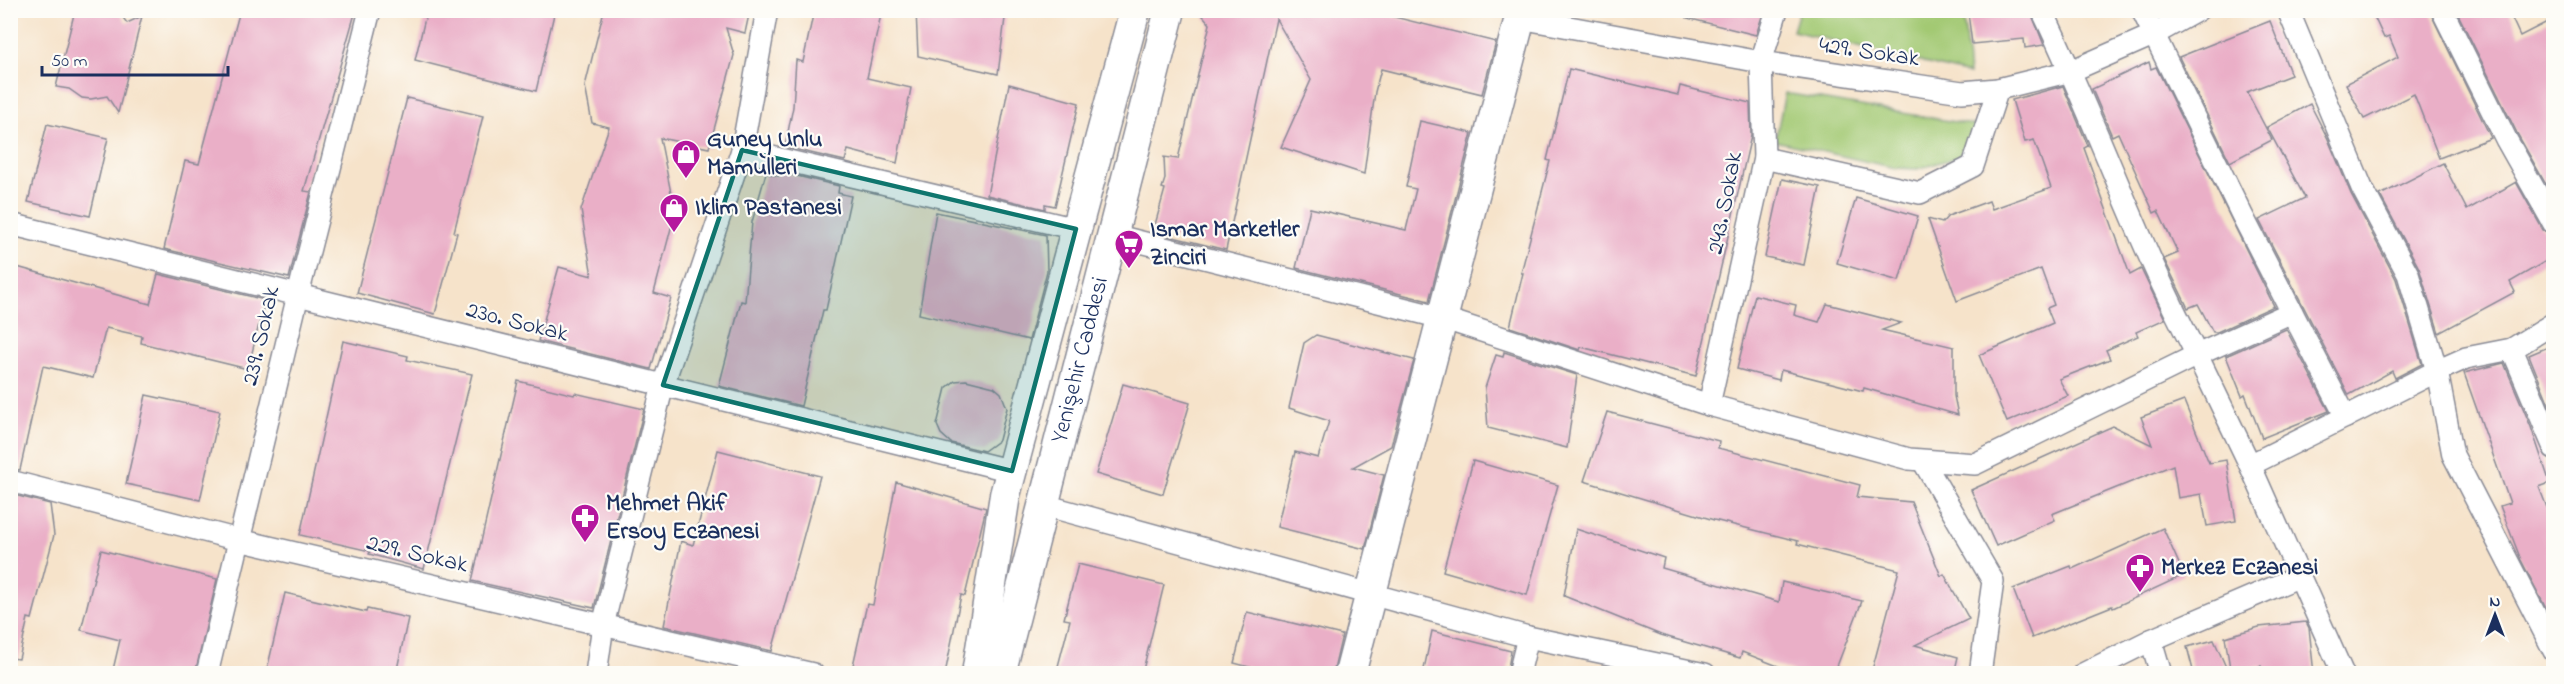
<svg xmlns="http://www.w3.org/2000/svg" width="2564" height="684" viewBox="0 0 2564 684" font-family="'Indie Flower',sans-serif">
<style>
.green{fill:#a3c973;stroke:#5f7c68;stroke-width:1.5}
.building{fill:#eaafc7}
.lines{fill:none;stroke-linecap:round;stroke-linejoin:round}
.street-casing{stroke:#888994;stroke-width:24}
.secondary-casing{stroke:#888994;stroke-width:33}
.street{stroke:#fff;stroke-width:21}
.secondary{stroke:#fff;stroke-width:30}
.marked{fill:#0f766e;fill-opacity:0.2;stroke:#0f766e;stroke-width:4.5;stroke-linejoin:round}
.labels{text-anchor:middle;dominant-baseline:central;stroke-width:4.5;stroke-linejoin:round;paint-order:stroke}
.street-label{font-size:24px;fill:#1b2f5e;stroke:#fdfcf7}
.poi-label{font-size:24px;font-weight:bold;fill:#1b2f5e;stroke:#fdfcf7;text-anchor:start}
</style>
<rect width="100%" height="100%" fill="#fdfcf7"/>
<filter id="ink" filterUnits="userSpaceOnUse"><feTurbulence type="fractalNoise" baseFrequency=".0167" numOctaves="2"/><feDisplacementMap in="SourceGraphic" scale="12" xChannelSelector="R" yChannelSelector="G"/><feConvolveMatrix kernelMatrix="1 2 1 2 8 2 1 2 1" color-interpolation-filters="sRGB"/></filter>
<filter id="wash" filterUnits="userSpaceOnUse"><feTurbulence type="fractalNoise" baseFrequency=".008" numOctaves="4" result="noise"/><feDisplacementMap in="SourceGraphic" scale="24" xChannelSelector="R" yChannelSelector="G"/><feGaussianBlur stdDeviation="1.35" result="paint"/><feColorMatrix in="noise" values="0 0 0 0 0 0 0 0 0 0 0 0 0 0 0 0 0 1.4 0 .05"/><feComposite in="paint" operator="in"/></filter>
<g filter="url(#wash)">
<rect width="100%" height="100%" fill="#f6e3ca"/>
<g class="green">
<polygon points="1799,11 1963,11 1969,74 1793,31"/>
<polygon points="1785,93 1979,126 1958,157 1917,169 1895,168 1775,141"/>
</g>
<g id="blocks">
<g class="building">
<polygon points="75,10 115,12 121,15 127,23 142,16 118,113 107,96 91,99 82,98 69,89 56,87"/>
<polygon points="240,10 356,10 304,191 311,192 289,278 164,249 185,161 199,164"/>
<polygon points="427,10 555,10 536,91 415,60"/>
<polygon points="604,10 750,10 745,33 726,28 734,55 709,148 660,138 675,213 654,293 671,298 651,369 538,341 559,267 592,276 581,210 609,127 592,123 585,86"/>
<polygon points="814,10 882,10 867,78 911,88 897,163 848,150 845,161 785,147 793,107 796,60 803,62"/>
<polygon points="916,10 1006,10 998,74 918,56"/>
<polygon points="1198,10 1385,10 1386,15 1496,42 1482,94 1381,69 1375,92 1364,174 1281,147 1311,80 1276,19 1226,250 1153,232 1165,189 1162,188 1165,179 1164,157 1178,159 1210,24"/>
<polygon points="1688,10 1764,10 1756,35 1687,18"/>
<polygon points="1990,10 2030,10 2044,45 2025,48 2024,39 1972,44 1968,13"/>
<polygon points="2371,10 2429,10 2491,138 2439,158 2414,94 2364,119 2346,84 2398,57 2389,36 2384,38"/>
<polygon points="2456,10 2508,10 2520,36 2553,19 2553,197 2517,133"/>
<polygon points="2270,21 2291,75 2247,92 2272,140 2230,162 2179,57"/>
<polygon points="2149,62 2151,69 2156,67 2274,306 2217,332 2213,332 2198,304 2188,308 2164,259 2178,253 2158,211 2154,213 2118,133 2112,136 2092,89"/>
<polygon points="1569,69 1678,95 1680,86 1750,103 1751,136 1696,376 1581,347 1580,350 1510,327 1523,273 1521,273 1550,161 1547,160"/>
<polygon points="1009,84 1079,103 1055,206 1045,204 1045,209 987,195"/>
<polygon points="2063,86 2088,146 2084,148 2130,275 2141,269 2165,319 2136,332 2138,336 2106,350 2110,359 2059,379 2068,396 2007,422 1979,355 2053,323 2047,308 2054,305 2041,269 1957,301 1928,219 1942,223 1948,216 1989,201 1992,209 2051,188 2034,140 2025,142 2012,100"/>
<polygon points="407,98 483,116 454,232 457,233 435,314 357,293"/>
<polygon points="2310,104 2328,139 2351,194 2396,279 2422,364 2395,378 2392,371 2349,395 2259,220 2305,198 2267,127"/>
<polygon points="1420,121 1472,133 1429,301 1296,268 1310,208 1406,230 1416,189 1406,187"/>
<polygon points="47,124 108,138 90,216 28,202"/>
<polygon points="2443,163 2467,210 2516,182 2543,230 2553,237 2553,257 2510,282 2515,292 2439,333 2419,268 2380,195"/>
<polygon points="780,172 839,186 838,193 851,196 826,310 823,310 801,406 719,386 741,301 745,302 752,222 766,173 779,176"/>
<polygon points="1782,179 1820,187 1804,265 1765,257"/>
<polygon points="1856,198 1918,216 1899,281 1837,263"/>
<polygon points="936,212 1046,235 1047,271 1029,340 919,314"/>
<polygon points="10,265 150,304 158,274 265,300 248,369 141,343 142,336 106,328 93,378 43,366 20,470 10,469"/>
<polygon points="1755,295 1796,305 1794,315 1819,322 1827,304 1901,323 1882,330 1954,347 1954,396 1958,415 1864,388 1863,391 1781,370 1779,380 1737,369"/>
<polygon points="2286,329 2329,411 2262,438 2245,394 2242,396 2226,356"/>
<polygon points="1316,335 1414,360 1391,446 1353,467 1384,475 1365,549 1277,527 1295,452 1318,458 1329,421 1289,408 1304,343"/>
<polygon points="343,341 408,356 407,360 472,374 424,569 369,554 370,551 300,535"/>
<polygon points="2553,345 2553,414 2529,355"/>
<polygon points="1504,352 1577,375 1567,448 1488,428 1485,388 1496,355 1503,357"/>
<polygon points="2504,363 2531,427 2550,483 2539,487 2553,523 2553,622 2521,560 2500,506 2510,503 2464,373"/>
<polygon points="966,380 994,387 1001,393 1007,408 999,440 984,451 951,443 941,434 937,425 946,388 955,381"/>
<polygon points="518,381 574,395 575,393 644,409 594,608 472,581"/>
<polygon points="1123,384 1190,403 1163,494 1096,474"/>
<polygon points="146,395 220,411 200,500 126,484"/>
<polygon points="2184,401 2209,463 2226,460 2236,521 2207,526 2201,494 2178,498 2173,465 2052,514 2055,520 1996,546 1971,490 2113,426 2152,445 2141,417"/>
<polygon points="1607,412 1719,441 1718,448 1860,485 1857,497 1911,502 1941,576 1944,574 1969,619 1915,645 1958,657 1954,674 1871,674 1899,570 1797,544 1798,541 1714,520 1584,481"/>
<polygon points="718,450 820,476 772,651 664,626 681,541 693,545"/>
<polygon points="1473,461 1558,485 1527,595 1443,571"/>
<polygon points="896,482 986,508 965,596 961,595 945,674 851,674 867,604 873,605"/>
<polygon points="10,494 50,504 54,535 32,619 28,618 19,659 10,658"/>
<polygon points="2163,528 2184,575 2113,608 2112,606 2032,638 2013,589 2071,566 2072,569"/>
<polygon points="1576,529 1664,558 1662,568 1779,602 1782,582 1862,601 1834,674 1798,674 1742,652 1740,658 1661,635 1564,596"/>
<polygon points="101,550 217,579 195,674 112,674 120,640 81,630"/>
<polygon points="1078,564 1164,585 1142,674 1056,674 1070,620 1064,619"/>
<polygon points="285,593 366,612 367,609 408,618 396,674 266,674"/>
<polygon points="1247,612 1342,635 1333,674 1276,674 1234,663"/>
<polygon points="2306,622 2309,628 2314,674 2263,674 2261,666 2231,674 2225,637 2259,627"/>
<polygon points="1432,631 1511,651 1507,674 1423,674"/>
<polygon points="2214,640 2229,674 2194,674 2187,647"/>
</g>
</g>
</g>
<g filter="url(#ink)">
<use href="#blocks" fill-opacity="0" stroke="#888994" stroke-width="1.5"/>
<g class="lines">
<g class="street-casing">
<g id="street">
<path d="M2042,10C2097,124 2138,244 2197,355L2292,312"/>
<polyline points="2142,10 2242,215 2346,417"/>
<polyline points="2288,10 2362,188 2408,274 2437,371 2453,455 2554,651"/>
<polyline points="2442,10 2506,139 2554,224"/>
<polyline points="1520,18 1761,62 1962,92 1998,89 2071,71 2153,35 2198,10"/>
<polyline points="742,150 1076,229"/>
<polyline points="1764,158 1920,193 1973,166 1998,89"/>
<polyline points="10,224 1012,471"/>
<polyline points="1113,235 1442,318 1709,405 1909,459 1975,464 2197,355 2250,465 2437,371 2466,358 2512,349 2554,323"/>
<polyline points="2512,349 2554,448"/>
<polyline points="1709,405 1764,158 1761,62 1777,10"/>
<polyline points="1923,461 1993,581 1980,674"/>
<polyline points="2250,465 2343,674"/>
<polyline points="10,481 239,540 813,674"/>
<polyline points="1044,505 1528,637 1705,674"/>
<polyline points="2151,640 2300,576"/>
<polyline points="207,674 298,295 370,10"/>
<polyline points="596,674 603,625 663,385 742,150 767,10"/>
<polyline points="1519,674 1528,637"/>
<polyline points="2083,674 2151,640 2161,674"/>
</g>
</g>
<g class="secondary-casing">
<g id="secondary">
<polyline points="977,674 1005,495 1135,10"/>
<path id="s1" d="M1000,674L1170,10"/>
<polyline points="1350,674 1522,10"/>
</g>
</g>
<use href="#street" class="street"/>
<use href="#secondary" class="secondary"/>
</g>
</g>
<path class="marked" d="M742,150L1076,229L1012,471L663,385Z"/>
<defs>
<g id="shop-pin" transform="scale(1.5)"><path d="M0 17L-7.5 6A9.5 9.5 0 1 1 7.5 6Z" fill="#b5179e" stroke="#fdfcf7"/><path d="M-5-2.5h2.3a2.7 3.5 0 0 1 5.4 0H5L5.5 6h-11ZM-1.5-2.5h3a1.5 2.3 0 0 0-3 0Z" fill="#fff"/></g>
<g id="supermarket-pin" transform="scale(1.5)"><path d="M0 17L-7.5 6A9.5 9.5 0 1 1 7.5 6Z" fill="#b5179e" stroke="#fdfcf7"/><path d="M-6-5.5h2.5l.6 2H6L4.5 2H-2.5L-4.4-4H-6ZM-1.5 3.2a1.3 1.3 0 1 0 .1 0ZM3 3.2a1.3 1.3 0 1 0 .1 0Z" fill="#fff"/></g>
<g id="pharmacy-pin" transform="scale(1.5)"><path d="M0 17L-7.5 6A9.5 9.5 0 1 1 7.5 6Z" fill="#b5179e" stroke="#fdfcf7"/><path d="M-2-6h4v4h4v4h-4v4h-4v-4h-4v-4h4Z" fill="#fff"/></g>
</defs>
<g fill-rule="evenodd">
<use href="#shop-pin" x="686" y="154"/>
<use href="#shop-pin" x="674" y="208"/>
<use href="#supermarket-pin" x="1129" y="244"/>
<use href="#pharmacy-pin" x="585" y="518"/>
<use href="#pharmacy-pin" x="2140" y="568"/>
</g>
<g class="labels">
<g class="street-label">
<text transform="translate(1869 53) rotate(8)">429. Sokak</text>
<text transform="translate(1726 203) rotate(-79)">243. Sokak</text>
<text transform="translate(517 323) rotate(14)">230. Sokak</text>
<text transform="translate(262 336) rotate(-77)">239. Sokak</text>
<text stroke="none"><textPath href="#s1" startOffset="324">Yenişehir Caddesi</textPath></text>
<text transform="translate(417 555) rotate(13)">229. Sokak</text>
</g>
<g class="poi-label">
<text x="707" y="140">Guney Unlu<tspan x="707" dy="28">Mamulleri</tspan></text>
<text x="695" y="208">Iklim Pastanesi</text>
<text x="1150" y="230">Ismar Marketler<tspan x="1150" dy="28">Zinciri</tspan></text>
<text x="606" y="504">Mehmet Akif<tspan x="606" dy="28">Ersoy Eczanesi</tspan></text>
<text x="2161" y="568">Merkez Eczanesi</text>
</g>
</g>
<rect width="2564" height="684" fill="none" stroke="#fdfcf7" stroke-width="36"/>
<g transform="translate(2495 615)" stroke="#fdfcf7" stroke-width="4.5" paint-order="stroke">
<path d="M0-4.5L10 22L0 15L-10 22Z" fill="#1b2f5e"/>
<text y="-9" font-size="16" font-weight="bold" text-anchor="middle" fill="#1b2f5e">N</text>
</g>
<path d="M42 66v9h186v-9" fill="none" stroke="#1b2f5e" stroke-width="3"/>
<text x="51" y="66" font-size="18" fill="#1b2f5e" stroke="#fdfcf7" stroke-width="4.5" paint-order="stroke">50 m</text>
</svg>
